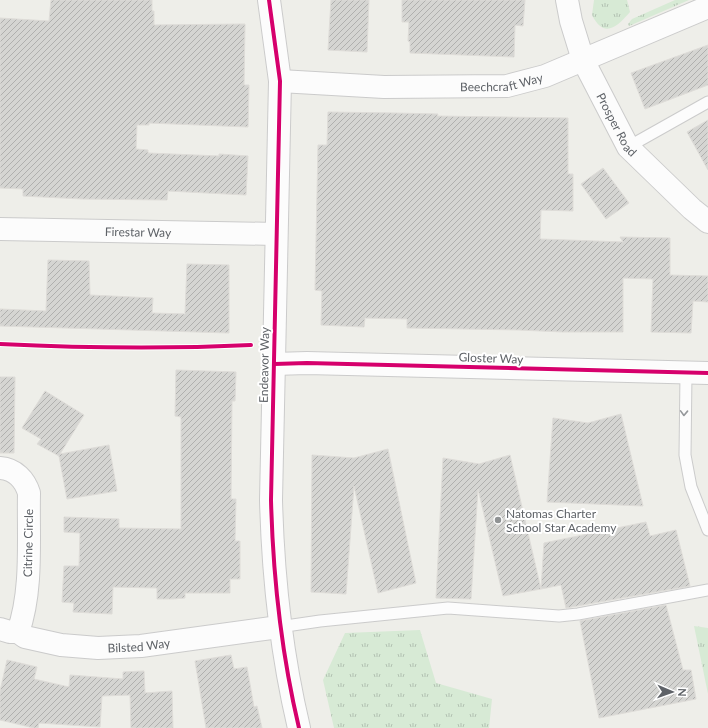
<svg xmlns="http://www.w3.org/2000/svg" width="708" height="728" viewBox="0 0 708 728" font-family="Lato,sans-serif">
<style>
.grass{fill:url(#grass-tufts)}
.building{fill:url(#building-hatch);stroke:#dedcd8}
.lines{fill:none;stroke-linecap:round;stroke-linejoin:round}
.lane-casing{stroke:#cbcbcb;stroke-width:13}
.street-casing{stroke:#cbcbcb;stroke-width:24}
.lane{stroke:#fcfcfc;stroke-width:11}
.street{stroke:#fcfcfc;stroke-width:22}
.cycleway-casing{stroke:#fff;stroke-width:6}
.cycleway{stroke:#d6006c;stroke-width:4}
.oneway{stroke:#95989b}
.poi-dot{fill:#909394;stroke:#fff;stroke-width:1.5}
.labels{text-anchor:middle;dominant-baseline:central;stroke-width:4;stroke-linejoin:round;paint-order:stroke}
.street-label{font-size:12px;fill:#5e6267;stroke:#fff}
.poi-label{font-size:12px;fill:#5e6267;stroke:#fff;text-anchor:start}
</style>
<defs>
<pattern id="grass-tufts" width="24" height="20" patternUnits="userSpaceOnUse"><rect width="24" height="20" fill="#d7ead5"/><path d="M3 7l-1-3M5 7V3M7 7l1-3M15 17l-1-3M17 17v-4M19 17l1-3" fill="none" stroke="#b2c1b1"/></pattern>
<pattern id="building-hatch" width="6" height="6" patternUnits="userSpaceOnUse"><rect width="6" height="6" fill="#d5d5d2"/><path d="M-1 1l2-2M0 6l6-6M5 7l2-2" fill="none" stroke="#b0b0ae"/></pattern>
</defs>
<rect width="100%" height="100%" fill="#eeeee9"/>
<g class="grass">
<path d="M594,0H627L630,12C617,27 604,39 592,15Z"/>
<polygon points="675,0 689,0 629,26 628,24 632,19"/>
<polygon points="694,626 708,628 708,694"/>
<polygon points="420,630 436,683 492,699 489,728 334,728 323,680 345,633"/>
</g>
<g class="building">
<polygon points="51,0 152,0 152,11 154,11 154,25 245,24 244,85 249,85 248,127 149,123 149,125 137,125 136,149 148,150 148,153 219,156 219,154 248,156 246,195 168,191 167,200 82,199 23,196 23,189 0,188 0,18 49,21"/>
<polygon points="331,0 369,0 367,52 328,50"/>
<polygon points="402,0 525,0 523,26 515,25 514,57 410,53 410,42 408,41 409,22 402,22"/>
<polygon points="708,45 708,85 645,109 631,73"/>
<polygon points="328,112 394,113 438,114 437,116 568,118 568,174 573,174 573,211 541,210 540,239 623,242 620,237 670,238 670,275 708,276 708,302 693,301 691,333 651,332 653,279 623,278 623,332 563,332 519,330 407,328 407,319 365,318 364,327 321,325 322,291 315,290 318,145 327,145"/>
<polygon points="708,120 708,170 687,132"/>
<polygon points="603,168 629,203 606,219 581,184"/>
<polygon points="48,260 89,261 90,295 153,298 152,313 185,314 187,264 229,265 229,333 0,326 0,309 46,311"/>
<polygon points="176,370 236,372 235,401 232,401 231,499 236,499 235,541 240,541 240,579 230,579 230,593 185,593 185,598 173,599 157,599 157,588 113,587 112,614 73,612 74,603 62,602 64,566 79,566 80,533 64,532 64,517 119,519 119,528 181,529 181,417 175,416"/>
<polygon points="0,377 15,377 14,453 0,453"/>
<polygon points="45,391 84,415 60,454 109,445 117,491 67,499 59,456 37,444 41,439 22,428"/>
<polygon points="621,414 643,506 547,502 553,418 588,423"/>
<polygon points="388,449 416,583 378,593 354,486 346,594 311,592 312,455 354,458"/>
<polygon points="510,455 541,589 503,596 478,489 471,599 436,598 443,458 479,464"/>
<polygon points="646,522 650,536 676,530 690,586 566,608 561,585 541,589 544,543"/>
<polygon points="666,605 683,670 691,670 696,699 599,718 580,621"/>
<polygon points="231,655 234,669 247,667 254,707 257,706 262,728 206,728 195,661"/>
<polygon points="7,660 37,667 34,679 69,687 70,675 123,679 123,672 144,671 145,693 172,691 173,728 131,728 130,695 102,696 100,727 39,723 38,728 34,728 0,720 0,691"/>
</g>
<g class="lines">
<g class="lane-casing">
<g id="lane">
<polyline points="628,147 708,102"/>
<polyline points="686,374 685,455 691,487 708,530"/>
<polyline points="279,627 320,621 448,608 559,616 578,614 708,590"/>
</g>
</g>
<g class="street-casing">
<g id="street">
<path d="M269,0L280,81L271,500C273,577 281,652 299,728"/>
<path id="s1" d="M567,0L571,21L583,60L628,147L692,209L708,222"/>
<path id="s2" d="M280,81L384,87L507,86L545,76L708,7"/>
<path id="s3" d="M0,229L276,234"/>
<polyline points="274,364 307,363 708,373"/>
<path d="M0,468C15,469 25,480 29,493C28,538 33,590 18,632"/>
<path id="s4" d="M0,629L10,632H18L25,637L61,645L98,648L141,646L279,627"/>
</g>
</g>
<use href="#lane" class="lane"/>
<use href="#street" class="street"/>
<g class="cycleway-casing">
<g id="cycleway">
<path d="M269,0L280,81L271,500C273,577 281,652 299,728"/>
<path d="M0,344C84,348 167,349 251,345"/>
<polyline points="274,364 307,363 708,373"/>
</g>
</g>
<use href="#cycleway" class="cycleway"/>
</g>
<defs><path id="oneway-chevron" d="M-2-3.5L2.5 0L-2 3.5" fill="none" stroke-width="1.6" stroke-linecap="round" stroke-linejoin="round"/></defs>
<use class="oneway" href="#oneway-chevron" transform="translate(684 413) rotate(92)"/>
<circle class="poi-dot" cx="498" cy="520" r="4"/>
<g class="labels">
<g class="street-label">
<text stroke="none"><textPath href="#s2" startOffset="222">Beechcraft Way</textPath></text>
<text stroke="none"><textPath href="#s1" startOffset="135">Prosper Road</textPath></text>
<text stroke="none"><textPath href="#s3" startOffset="138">Firestar Way</textPath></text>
<text transform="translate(491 358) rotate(2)">Gloster Way</text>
<text transform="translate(264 365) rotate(-89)">Endeavor Way</text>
<text transform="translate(28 543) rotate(-89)">Citrine Circle</text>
<text stroke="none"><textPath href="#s4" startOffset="142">Bilsted Way</textPath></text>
</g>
<g class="poi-label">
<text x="506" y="513">Natomas Charter<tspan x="506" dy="14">School Star Academy</tspan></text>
</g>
</g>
<g transform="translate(672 692) rotate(92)" stroke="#ffffff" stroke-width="3" paint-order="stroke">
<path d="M0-3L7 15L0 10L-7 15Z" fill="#5e6267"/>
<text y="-6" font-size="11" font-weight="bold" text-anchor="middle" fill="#5e6267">N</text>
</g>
</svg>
